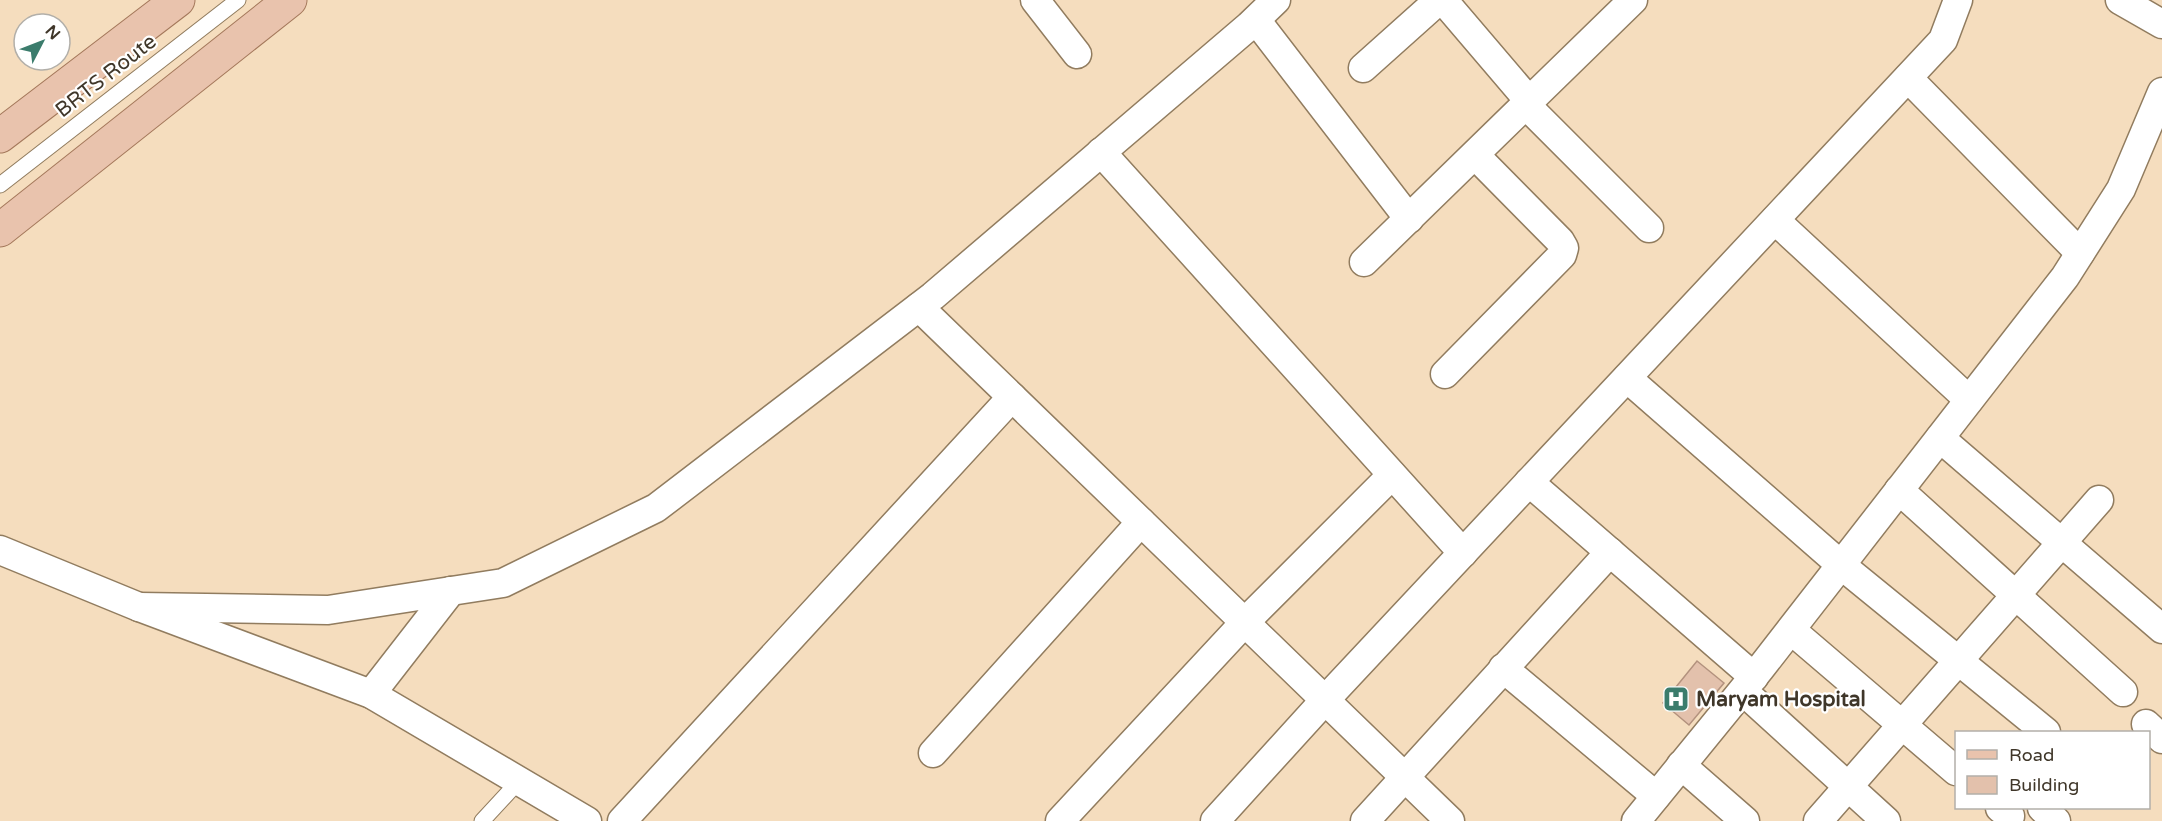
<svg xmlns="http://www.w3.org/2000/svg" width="2162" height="821" viewBox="0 0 2162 821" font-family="'Varela Round',sans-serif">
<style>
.building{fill:#e3c1ac;stroke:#b3927e;stroke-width:1.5}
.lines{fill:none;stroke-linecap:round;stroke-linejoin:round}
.service-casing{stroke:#917c5f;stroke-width:17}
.minor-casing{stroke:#917c5f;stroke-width:31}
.primary-casing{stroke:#a4785b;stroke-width:35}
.service{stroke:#fff;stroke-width:15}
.minor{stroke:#fff;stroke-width:28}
.primary{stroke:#e9c3ad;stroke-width:33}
.labels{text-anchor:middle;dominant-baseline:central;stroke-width:4.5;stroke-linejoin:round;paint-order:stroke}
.street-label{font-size:21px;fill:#3f3629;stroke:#fff}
.poi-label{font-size:21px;font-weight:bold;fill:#3f3629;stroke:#fff;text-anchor:start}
</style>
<rect width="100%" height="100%" fill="#f5ddbe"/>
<polygon class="building" points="1697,661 1724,683 1689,725 1663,703"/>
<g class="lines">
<g class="service-casing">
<g id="service">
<polyline points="0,185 238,0"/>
<polyline points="482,821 519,781"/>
</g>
</g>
<g class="minor-casing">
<g id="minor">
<polyline points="1035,0 1077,54"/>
<polyline points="1443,0 1530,102"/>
<polyline points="2120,0 2162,24"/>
<polyline points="1256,20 1409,219"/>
<polyline points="1363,68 1439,0"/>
<polyline points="1908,78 2080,253"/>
<polyline points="1526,105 1649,228"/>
<polyline points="1101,152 1463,553"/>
<polyline points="1775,220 1969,400"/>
<polyline points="1364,262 1633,0"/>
<polyline points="919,307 1450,821"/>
<polyline points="1445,374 1562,255 1564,248 1560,241 1475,155"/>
<polyline points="1627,378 1841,565 2046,732"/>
<polyline points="1940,438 2162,629"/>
<polyline points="1529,482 1754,677"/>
<polyline points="1899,490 2123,692"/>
<polyline points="0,550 139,607 371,694 587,821"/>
<polyline points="139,607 328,610 503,583 656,508 933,296 1249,26 1276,0"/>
<polyline points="1791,630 1956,771"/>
<polyline points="1503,668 1656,796"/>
<polyline points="1743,691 1886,821"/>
<polyline points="371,694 451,591"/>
<polyline points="2146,724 2162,739"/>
<polyline points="933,753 1141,522"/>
<polyline points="1681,765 1745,821"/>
<polyline points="2000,808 2010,816"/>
<polyline points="2042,808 2056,821"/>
<polyline points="622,821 1012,397"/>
<polyline points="1060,821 1245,622 1392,475"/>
<polyline points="1215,821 1325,700 1943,40 1958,0"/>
<polyline points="1365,821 1610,552"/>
<polyline points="1636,821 1760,669 2065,277 2121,189 2162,92"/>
<polyline points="1818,821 2099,500"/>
</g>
</g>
<g class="primary-casing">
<g id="primary">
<polyline points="0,136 178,0"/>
<polyline points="0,230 290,0"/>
</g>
</g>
<use href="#service" class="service"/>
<use href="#minor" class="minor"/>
<use href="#primary" class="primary"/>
</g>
<defs>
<g id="hospital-square" transform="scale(1.35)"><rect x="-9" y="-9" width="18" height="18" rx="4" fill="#3b7c6c" stroke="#fff"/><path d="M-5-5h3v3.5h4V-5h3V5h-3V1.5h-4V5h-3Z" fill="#fff"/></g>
</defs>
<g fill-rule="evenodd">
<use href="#hospital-square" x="1676" y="699"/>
</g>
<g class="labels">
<g class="street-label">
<text transform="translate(106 76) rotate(-38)">BRTS Route</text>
</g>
<g class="poi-label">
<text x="1696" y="699">Maryam Hospital</text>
</g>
</g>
<rect x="1955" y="731" width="195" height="78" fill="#ffffff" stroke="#b2afa9" stroke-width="1.5"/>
<rect x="1967" y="750" width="30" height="9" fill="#e9c3ad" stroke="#b2afa9" stroke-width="1.5"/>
<text x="2009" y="761" font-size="18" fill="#3f3629">Road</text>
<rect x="1967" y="776" width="30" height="18" fill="#e3c1ac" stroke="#b2afa9" stroke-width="1.5"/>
<text x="2009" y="791" font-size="18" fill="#3f3629">Building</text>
<g transform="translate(42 42) rotate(48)"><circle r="28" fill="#ffffff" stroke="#b2afa9" stroke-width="1.5"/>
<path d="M0-4.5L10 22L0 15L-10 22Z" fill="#3b7c6c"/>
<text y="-9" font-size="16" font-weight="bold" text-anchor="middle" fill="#3f3629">N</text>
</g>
</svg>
